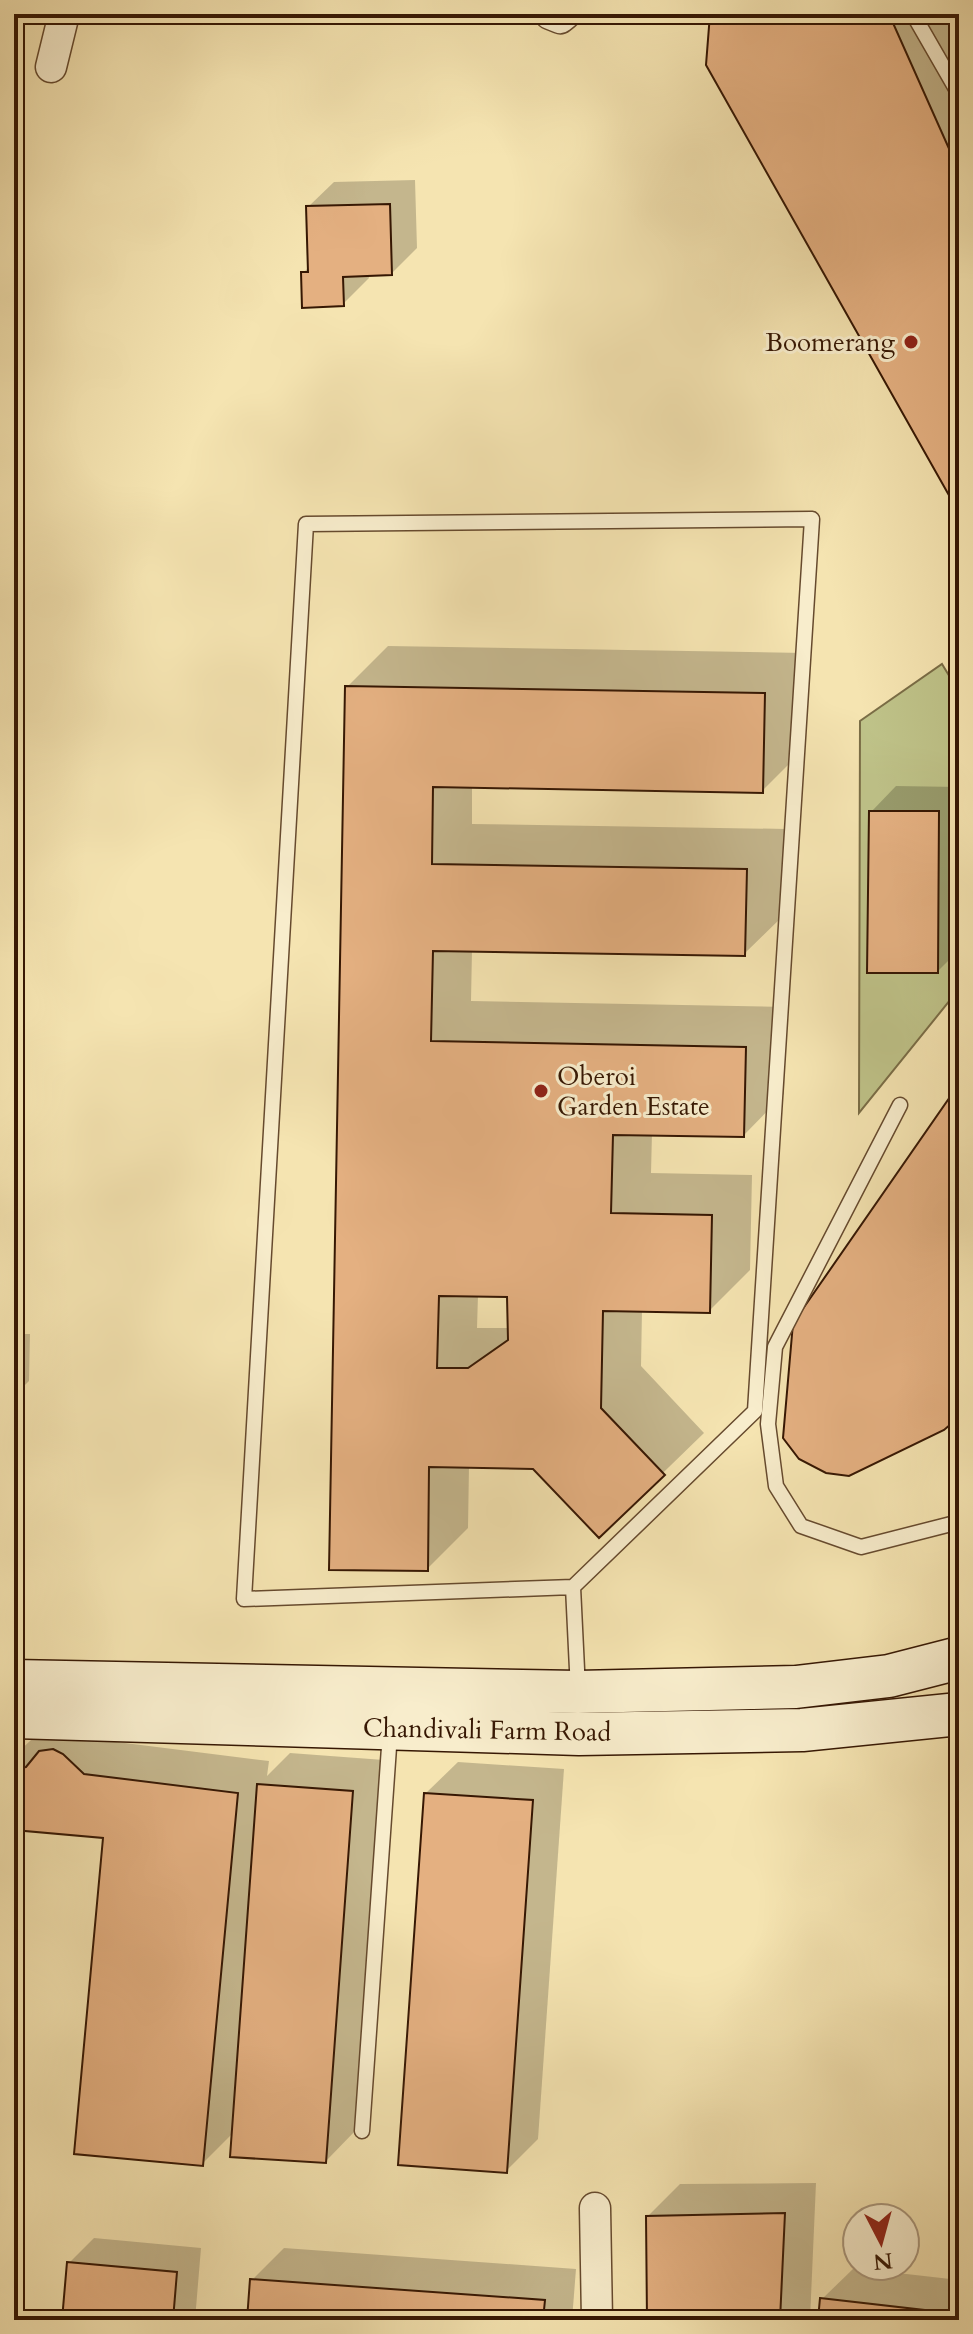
<svg xmlns="http://www.w3.org/2000/svg" width="973" height="2334" viewBox="0 0 973 2334" font-family="Cardo,serif">
<style>
.green{fill:#bfc389;stroke:#7a6d46;stroke-width:2}
.shadow{fill:#0003;fill-rule:evenodd}
.building{fill:#e4b081;stroke:#361703;stroke-width:2;fill-rule:evenodd}
.lines{fill:none;stroke-linecap:round;stroke-linejoin:round}
.lane-casing{stroke:#664a2e;stroke-width:17}
.street-casing{stroke:#664a2e;stroke-width:33}
.secondary-casing{stroke:#361703;stroke-width:45}
.lane{stroke:#f8edcc;stroke-width:14}
.street{stroke:#f8edcc;stroke-width:30}
.secondary{stroke:#f8edcc;stroke-width:42}
.poi-dot{fill:#8f2418;stroke:#f8edcc;stroke-width:3}
.labels{text-anchor:middle;dominant-baseline:central;stroke-width:6;stroke-linejoin:round;paint-order:stroke}
.poi-label{font-size:26px;fill:#361703;stroke:#f8edcc;text-anchor:end}
.street-label{font-size:26px;fill:#361703;stroke:#f8edcc}
</style>
<rect width="100%" height="100%" fill="#f5e4b1"/>
<filter id="stains"><feTurbulence type="fractalNoise" baseFrequency=".0025" numOctaves="4"/><feColorMatrix values="0 0 0 0 .2 0 0 0 0 .09 0 0 0 0 .02 0 0 0 .5 -.17"/></filter>
<radialGradient id="worn" r=".72"><stop offset=".6" stop-color="#630" stop-opacity="0"/><stop offset="1" stop-color="#630" stop-opacity=".3"/></radialGradient>
<polygon class="green" points="942,664 959,692 959,989 859,1113 860,721"/>
<g class="shadow">
<polygon points="712,14 947,14 959,40 959,509"/>
<polygon points="415,180 417,248 392,273 368,274 369,278 343,304 303,273 310,266 308,207 334,182"/>
<path d="M388,646L805,653L803,750L762,791L472,786V824L787,829L785,914L744,954L472,950L471,1001L786,1007L784,1094L744,1135L652,1133L651,1173L752,1175L750,1270L709,1311L642,1310L641,1366L704,1433L599,1535L534,1467L469,1466L468,1528L427,1569L347,687ZM478,1295H509L510,1328H477Z"/>
<polygon points="896,786 959,787 959,950 938,971 871,812"/>
<polygon points="14,1334 30,1334 29,1381 21,1389 21,1453 14,1460"/>
<polygon points="95,1722 117,1742 269,1761 267,1776 290,1753 384,1760 357,2129 326,2161 234,2132 202,2164 105,1836 14,1828 14,1756 31,1740 56,1737"/>
<polygon points="458,1762 564,1769 538,2139 506,2171 426,1793"/>
<polygon points="816,2183 810,2320 649,2320 648,2216 680,2184"/>
<polygon points="94,2238 201,2248 195,2320 64,2320 69,2263"/>
<polygon points="284,2248 576,2269 572,2320 249,2320 252,2280"/>
<polygon points="854,2268 959,2280 959,2320 820,2320 822,2299"/>
</g>
<g class="building">
<polygon points="710,14 889,14 959,171 959,513 706,65"/>
<polygon points="390,204 392,275 343,277 344,306 302,308 301,272 308,272 306,206"/>
<path d="M345,686L765,693L763,793L433,787L432,864L747,869L745,956L433,951L431,1041L746,1047L744,1137L613,1135L611,1213L712,1215L710,1313L603,1311L601,1408L665,1475L599,1538L533,1469L429,1467L428,1571L329,1570ZM439,1296L507,1297L508,1340L468,1368H437Z"/>
<polygon points="869,811 939,811 938,973 867,973"/>
<polygon points="959,1084 959,1417 944,1430 849,1476 826,1473 799,1459 783,1438 793,1323"/>
<polygon points="53,1749 63,1754 84,1774 238,1793 203,2166 74,2154 103,1838 14,1830 14,1769 26,1767 39,1751"/>
<polygon points="257,1784 353,1791 326,2163 230,2157"/>
<polygon points="424,1793 533,1800 507,2173 398,2165"/>
<polygon points="785,2213 780,2320 647,2320 646,2216"/>
<polygon points="67,2262 177,2272 173,2320 62,2320"/>
<polygon points="250,2279 545,2300 543,2320 247,2320"/>
<polygon points="820,2298 959,2314 959,2320 818,2320"/>
</g>
<g class="lines">
<g class="lane-casing">
<g id="lane">
<polyline points="913,14 959,94"/>
<polyline points="900,1105 775,1347 768,1424 776,1486 801,1526 861,1547 959,1522"/>
<polyline points="573,1587 755,1411 812,519 306,524 244,1599 573,1587 578,1690"/>
<polyline points="362,2131 390,1733"/>
</g>
</g>
<g class="street-casing">
<g id="street">
<polyline points="550,14 560,18 565,14"/>
<polyline points="51,67 64,14"/>
<polyline points="595,2208 597,2320"/>
</g>
</g>
<g class="secondary-casing">
<g id="secondary">
<polyline points="14,1681 578,1692 796,1687 889,1676 959,1658"/>
<polyline points="14,1717 579,1734 802,1730 959,1714"/>
</g>
</g>
<use href="#lane" class="lane"/>
<use href="#street" class="street"/>
<use href="#secondary" class="secondary"/>
</g>
<g class="poi-dot">
<circle cx="911" cy="342" r="8"/>
<circle cx="541" cy="1091" r="8"/>
</g>
<g class="labels">
<g class="poi-label">
<text x="895" y="342">Boomerang</text>
<text x="557" y="1076" text-anchor="start">Oberoi<tspan x="557" dy="30">Garden Estate</tspan></text>
</g>
<g class="street-label">
<text transform="translate(487 1730) rotate(1)">Chandivali Farm Road</text>
</g>
</g>
<rect width="973" height="2334" fill="none" stroke="#f5e4b1" stroke-width="48"/>
<rect x="16" y="16" width="941" height="2302" fill="none" stroke="#361703" stroke-width="4"/>
<rect x="24" y="24" width="925" height="2286" fill="none" stroke="#361703" stroke-width="2"/>
<g transform="translate(881 2242) rotate(174)"><circle r="38" fill="#f8edcc" stroke="#aa977c" stroke-width="2"/>
<path d="M0-6L14 30L0 20L-14 30Z" fill="#8f2418"/>
<text y="-12" font-size="22" font-weight="bold" text-anchor="middle" fill="#361703">N</text>
</g>
<rect width="100%" height="100%" filter="url(#stains)"/>
<rect width="100%" height="100%" fill="url(#worn)"/>
</svg>
